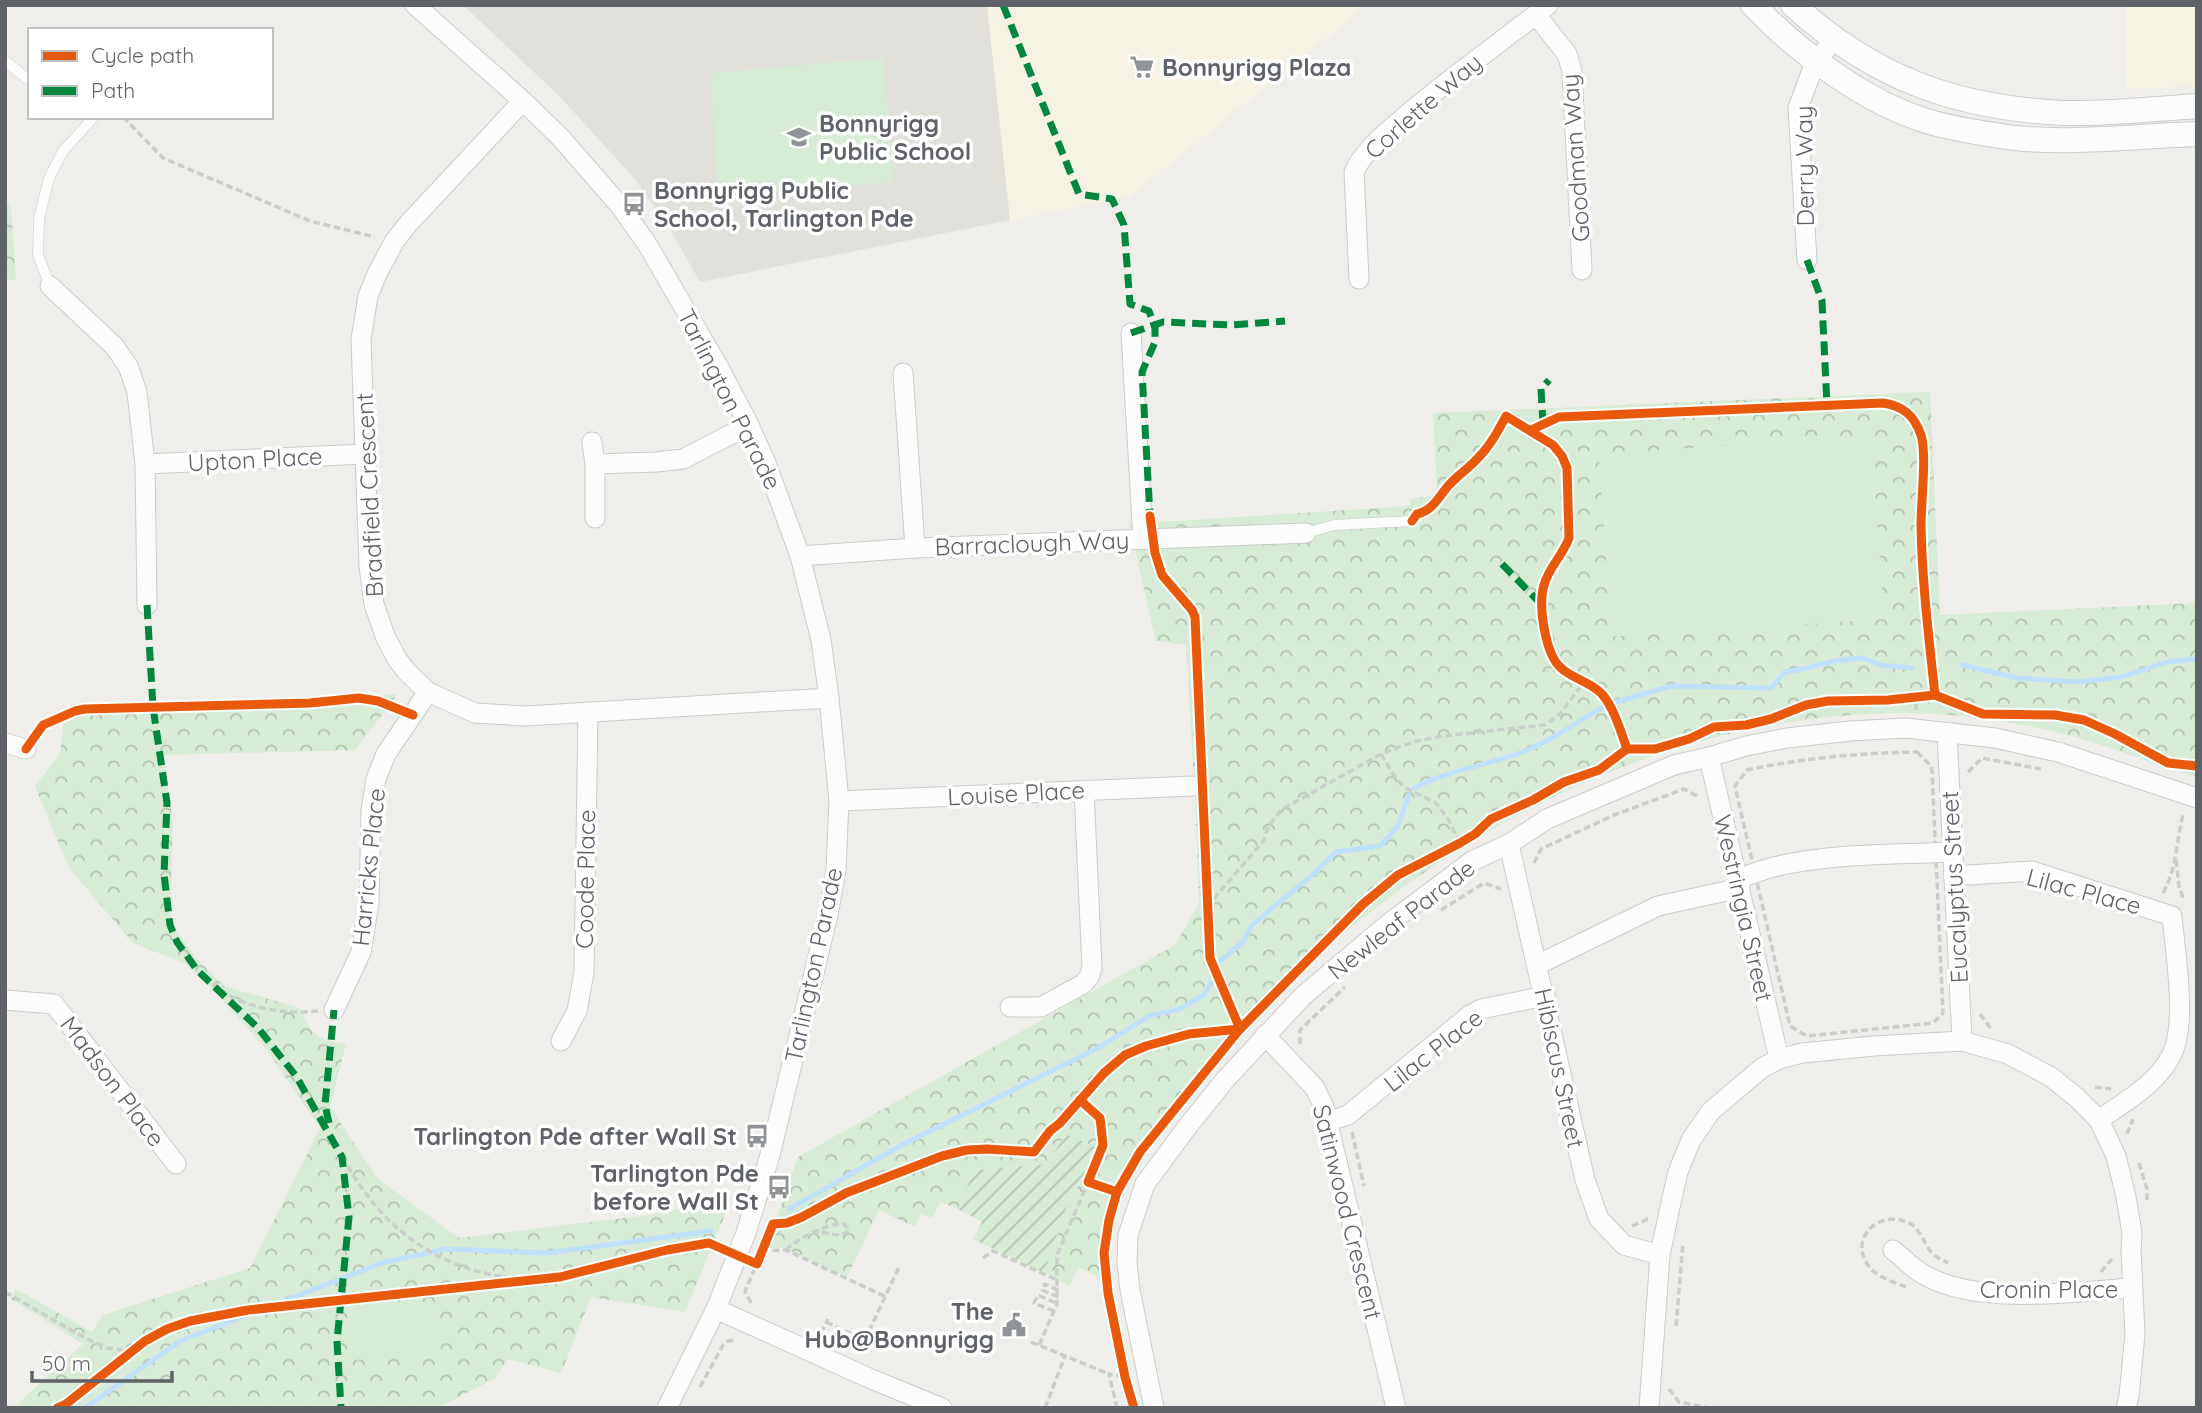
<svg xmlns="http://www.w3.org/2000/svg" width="2202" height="1413" viewBox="0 0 2202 1413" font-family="Quicksand,sans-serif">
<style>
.commercial{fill:#f7f3e4}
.education{fill:#e2e0da}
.park{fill:url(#park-crowns)}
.garden{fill:url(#garden-furrows)}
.pitch{fill:#d8ebd6}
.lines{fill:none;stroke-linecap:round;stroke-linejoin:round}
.stream{stroke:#bfe0f9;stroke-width:5}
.service-casing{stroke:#cbcccc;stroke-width:11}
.minor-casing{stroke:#cbcccc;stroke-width:21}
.tertiary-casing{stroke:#cbcccc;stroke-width:26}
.path{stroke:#cacfcc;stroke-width:3.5;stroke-dasharray:7 3.5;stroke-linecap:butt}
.service{stroke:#fdfcfc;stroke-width:10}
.minor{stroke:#fdfcfc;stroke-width:19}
.tertiary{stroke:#fdfcfc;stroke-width:24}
.quiet{stroke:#00873e;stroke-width:7;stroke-dasharray:14 7;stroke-linecap:butt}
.cycleway-casing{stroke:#fff;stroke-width:13}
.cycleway{stroke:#e8590c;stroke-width:9}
.labels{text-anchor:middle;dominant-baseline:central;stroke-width:7;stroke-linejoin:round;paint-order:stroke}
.poi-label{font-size:24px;font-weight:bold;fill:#5f6368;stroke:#fff;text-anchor:start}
.street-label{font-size:24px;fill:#5f6368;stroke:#fff}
</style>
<defs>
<pattern id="park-crowns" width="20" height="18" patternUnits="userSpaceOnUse" patternTransform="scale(1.75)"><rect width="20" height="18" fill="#d8ebd6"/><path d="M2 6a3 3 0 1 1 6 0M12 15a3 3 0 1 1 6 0" fill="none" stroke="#b2c2b1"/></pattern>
<pattern id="garden-furrows" width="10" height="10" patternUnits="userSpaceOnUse" patternTransform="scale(1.75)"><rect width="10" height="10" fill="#d8ebd6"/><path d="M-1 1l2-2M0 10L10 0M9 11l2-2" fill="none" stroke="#b2c2b1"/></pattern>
</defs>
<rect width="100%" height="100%" fill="#efeeea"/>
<g class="commercial">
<polygon points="987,5 1367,5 1129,197 1010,220"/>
<polygon points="2125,5 2197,5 2197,86 2127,89"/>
</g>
<polygon class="education" points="463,5 987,5 1010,220 700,282 671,231 634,178 560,97"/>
<g class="park">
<polygon points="5,203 11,206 16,281 5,279"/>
<path d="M1930,392L1940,615L2197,603V777C2148,763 2101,742 2051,731C1991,717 1928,710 1867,714C1688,723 1514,799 1375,909C1358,922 1340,934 1324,948C1283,986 1246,1027 1211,1070C1175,1113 1138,1153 1116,1205L1109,1204C1102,1229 1100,1252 1100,1278L1079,1267L1069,1286L1044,1273L1065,1211L1097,1149L1048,1164L974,1170L958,1209L941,1202L932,1218L921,1214L915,1227L879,1210L847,1277L784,1248H766L798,1157L1175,945L1199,904L1195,797L1186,645L1156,641L1129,524L1410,506V499L1437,496L1433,413Z"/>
<path d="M398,694L355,750L164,755L173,824L170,913L177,931L197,959L224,986L300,1008C313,1035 315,1040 346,1044L330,1106L377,1178L459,1238L650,1215L733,1195L685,1312L591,1297L561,1373L508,1359L494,1379L437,1408H13L83,1344L11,1299L16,1289L92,1332L103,1315L250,1268L320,1128L266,1049L218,995L189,965L133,943L69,868L35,786L60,753L65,714Z"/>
</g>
<polygon class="garden" points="1065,1134 1097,1148 1065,1211 1044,1273 973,1239 982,1222 958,1209 974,1170 1048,1164"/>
<g class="pitch">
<polygon points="883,58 894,182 718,198 711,73"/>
<polygon points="1871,436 1884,619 1611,637 1599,454"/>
<polygon points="435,1305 441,1351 355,1360 350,1314"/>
</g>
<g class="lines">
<g class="stream">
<polyline points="1962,665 2017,678 2079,682 2122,677 2167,662 2197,659"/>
<polyline points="1616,702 1671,686 1771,688 1785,672 1808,668 1834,661 1863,658 1881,665 1912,668"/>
<path d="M1414,788C1448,770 1486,766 1522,752C1551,741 1576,723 1603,707"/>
<polyline points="1217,964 1244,941 1252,925 1316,872 1336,852 1380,846 1398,826 1409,795"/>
<polyline points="789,1209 902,1145 1098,1048 1149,1016 1180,1009 1204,995 1211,983"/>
<polyline points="85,1408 180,1341 382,1263 445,1249 547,1253 711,1231"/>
</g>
<g class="service-casing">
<g id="service">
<polyline points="5,61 30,81"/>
<polyline points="50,286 38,255 39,219 49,178 63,151 94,117"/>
<polyline points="1306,533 1334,525 1412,521"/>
</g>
</g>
<g class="minor-casing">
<g id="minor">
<polyline points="415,5 523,101 561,138 621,207 647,244 718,366 749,425 766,463 800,556 821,640 829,698 839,801 836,870 828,915 770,1155 746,1233 716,1309 667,1408"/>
<polyline points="1536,15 1567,54 1572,71 1582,270"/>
<polyline points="523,101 408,224 394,242 377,274 368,296 361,339 369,566 374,604 385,636 397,659 407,672 428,692 475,713 525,716 829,698"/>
<polyline points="1807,260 1798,108 1811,73 1833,38"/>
<path d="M1359,279L1354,172C1365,149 1385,134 1404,117C1450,78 1500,43 1548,5"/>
<polyline points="50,286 114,346 128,366 137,392 145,464 147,605"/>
<polyline points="1131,333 1143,539"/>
<polyline points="903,373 915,548"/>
<polyline points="592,442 595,464 595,518"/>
<polyline points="145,464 365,454"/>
<polyline points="595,464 657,462 683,459 749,425"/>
<polyline points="800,556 915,548 1306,533"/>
<polyline points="1947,733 1962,1041"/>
<polyline points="5,743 26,749"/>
<polyline points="1709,757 1779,1059"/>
<polyline points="839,801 1193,786"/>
<polyline points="1509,844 1585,1180 1599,1219 1624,1245 1660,1255"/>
<path d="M1953,876L2032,871L2172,916C2175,952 2188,1025 2171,1056C2156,1085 2124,1102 2099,1120"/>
<path d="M1738,878C1750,875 1762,870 1774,867C1832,853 1892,855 1952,852"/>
<polyline points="1537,965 1658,906 1740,888"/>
<polyline points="5,1000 54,1004 176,1164"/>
<polyline points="1010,1007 1041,1007 1083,984 1089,977 1092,968 1084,790"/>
<polyline points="334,1010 361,952 369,903 371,811 376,779 386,754 428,692"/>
<polyline points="1265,1035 1315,1088 1324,1107 1396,1408"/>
<polyline points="561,1041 577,1011 584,972 588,712"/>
<polyline points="1329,1121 1348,1115 1470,1015 1481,1009 1545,996"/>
<path d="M1893,1250C1901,1256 1909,1265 1918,1271C1971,1307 2071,1292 2132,1288"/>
<polyline points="716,1309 869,1378 942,1408"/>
<polyline points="1154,1408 1130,1290 1127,1263 1128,1235 1145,1184 1188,1126 1225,1080 1303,996 1388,924 1472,861 1509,844 1547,819 1674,765 1709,757 1746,746 1787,738 1850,731 1906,728 1995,738 2058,752 2197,798"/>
<polyline points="1649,1408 1660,1255 1670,1207 1678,1172 1691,1140 1711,1111 1762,1068 1779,1059 1802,1053 1874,1046 1962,1041 2008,1054 2051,1077 2076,1097 2099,1120 2116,1156 2126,1197 2132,1233 2131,1250 2135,1334 2129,1396 2126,1408"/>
</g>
</g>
<g class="tertiary-casing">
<g id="tertiary">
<path d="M1753,5C1798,52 1867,104 1930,122C1957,130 1987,134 2015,138C2071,144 2139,136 2197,134"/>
<path d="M1793,5C1874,78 1955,108 2064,113C2108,114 2153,109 2197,106"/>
</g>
</g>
<g class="path">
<polyline points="123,117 163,158 310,221 375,237"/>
<polyline points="1916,710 1916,696"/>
<path d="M1917,752L1931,766L1932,771L1943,1013L1933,1023L1807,1036L1790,1026L1735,786L1747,770C1804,758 1859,753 1917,752Z"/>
<polyline points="1381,754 1395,777 1404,787 1436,803 1448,819 1460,843"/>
<polyline points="1968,772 1982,758 2041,769"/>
<polyline points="2176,860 2179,886 2184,901"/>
<polyline points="1534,863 1541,849 1614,815 1684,789 1699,797"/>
<path d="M2163,893C2177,868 2176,842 2183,815"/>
<polyline points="1207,907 1264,840 1268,827 1281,810 1381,754 1413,742 1442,736 1545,725 1560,714 1583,683"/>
<polyline points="1441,910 1484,883 1501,889"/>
<path d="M213,983C239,1008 283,1015 318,1011"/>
<polyline points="1980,1014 1992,1030"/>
<polyline points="1300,1044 1300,1030 1345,987"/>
<polyline points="2095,1087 2111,1089"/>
<polyline points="1352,1132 1364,1186"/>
<polyline points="2127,1134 2133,1119"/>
<path d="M342,1157C372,1208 402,1242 458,1265C478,1273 501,1276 522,1281"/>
<polyline points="2139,1163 2147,1189 2147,1200"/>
<polyline points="1632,1226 1650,1218"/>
<path d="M786,1250C796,1239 830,1222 844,1224L849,1230C840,1240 828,1231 816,1232"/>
<polyline points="762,1251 786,1250 886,1297"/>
<polyline points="983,1258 993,1251 1057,1280"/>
<polyline points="2101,1272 2112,1259"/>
<path d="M1906,1287C1896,1283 1880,1278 1872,1270C1846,1243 1875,1209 1907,1222C1922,1228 1923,1245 1934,1255C1938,1258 1944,1261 1948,1263"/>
<polyline points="5,1292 85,1338 107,1348 132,1351"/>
<polyline points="1058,1297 1042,1290 1045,1284 1058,1290"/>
<polyline points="751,1303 745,1291 757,1264"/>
<polyline points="1054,1311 1034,1303 1038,1295 1056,1303"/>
<polyline points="826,1322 865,1340 899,1267"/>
<polyline points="1676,1326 1683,1243"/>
<polyline points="821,1333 828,1319"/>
<polyline points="1031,1342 1109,1374"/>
<polyline points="1039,1345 1057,1304 1057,1255 1088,1182"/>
<polyline points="700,1387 723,1345 728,1341 735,1340"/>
<polyline points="1669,1389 1679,1402 1709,1408"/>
<polyline points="1045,1408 1065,1356"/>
<polyline points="1117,1408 1109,1374 1125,1377"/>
</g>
<use href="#service" class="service"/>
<use href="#minor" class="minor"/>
<use href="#tertiary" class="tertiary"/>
<g class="quiet">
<polyline points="1003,5 1079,194 1112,199 1124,225 1130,304 1149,311 1155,327 1155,342 1142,372 1150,516"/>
<polyline points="1807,260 1822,301 1827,406"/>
<polyline points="1131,333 1163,322 1231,325 1285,321"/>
<polyline points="1543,424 1541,389 1549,380"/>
<polyline points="1502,564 1542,605"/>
<polyline points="147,605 153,707 167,803 164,874 170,925 177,942 197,970 258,1028 296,1076 342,1157 349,1217 337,1341 341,1408"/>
<polyline points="329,1123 325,1105 334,1010"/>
</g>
<g class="cycleway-casing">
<g id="cycleway">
<path d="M1531,430L1559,417L1883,403C1903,406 1914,415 1921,435C1927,454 1921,502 1921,525C1922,582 1929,639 1935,695"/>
<polyline points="1150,516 1155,553 1162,575 1192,610 1195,617 1210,958 1240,1029"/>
<path d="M1412,521L1417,514C1433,511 1439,496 1449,485C1458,475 1469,468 1478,458C1490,446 1498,431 1506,416L1553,445L1562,456L1567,468L1569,538C1563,555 1549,567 1544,585C1538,605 1545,654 1561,668C1573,679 1591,682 1602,694C1614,708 1621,732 1627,749"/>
<polyline points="26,749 43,725 75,711 85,709 310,703 359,698 378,701 413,715"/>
<polyline points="1080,1100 1100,1118 1103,1145 1088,1182 1117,1192"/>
<polyline points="57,1408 66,1404 145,1341 167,1329 190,1321 248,1310 560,1277 667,1250 709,1243 757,1264 773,1224 787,1223 802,1217 846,1193 942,1156 967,1150 987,1149 1034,1152 1050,1131 1060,1123 1104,1073 1125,1055 1146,1046 1189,1034 1240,1029"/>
<polyline points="1134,1408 1125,1377 1108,1293 1104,1253 1109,1220 1117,1192 1140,1152 1240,1029 1363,904 1398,875 1460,843 1475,834 1491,819 1533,800 1564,782 1599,770 1627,749 1655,749 1689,739 1714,727 1746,725 1771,719 1806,705 1828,701 1888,700 1935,695 1983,714 2055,715 2084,720 2115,734 2168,763 2197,766"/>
</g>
</g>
<use href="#cycleway" class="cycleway"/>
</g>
<defs>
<g id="supermarket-bare" transform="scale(1.89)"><path d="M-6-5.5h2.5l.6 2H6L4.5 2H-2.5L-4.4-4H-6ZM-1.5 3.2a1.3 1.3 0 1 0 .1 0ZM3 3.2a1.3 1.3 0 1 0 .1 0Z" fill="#919496" stroke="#fff" stroke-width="2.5" paint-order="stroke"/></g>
<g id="school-bare" transform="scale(1.89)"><path d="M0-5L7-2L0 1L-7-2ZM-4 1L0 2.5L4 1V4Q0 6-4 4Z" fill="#919496" stroke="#fff" stroke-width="2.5" paint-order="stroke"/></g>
<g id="bus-bare" transform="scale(1.89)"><path d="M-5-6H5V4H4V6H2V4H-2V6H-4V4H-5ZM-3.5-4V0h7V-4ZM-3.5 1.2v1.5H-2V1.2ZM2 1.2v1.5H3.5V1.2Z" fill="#919496" stroke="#fff" stroke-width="2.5" paint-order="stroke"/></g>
<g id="civic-bare" transform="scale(1.89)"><path d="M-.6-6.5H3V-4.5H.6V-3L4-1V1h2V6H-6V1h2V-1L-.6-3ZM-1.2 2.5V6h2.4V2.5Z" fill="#919496" stroke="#fff" stroke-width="2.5" paint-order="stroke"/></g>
</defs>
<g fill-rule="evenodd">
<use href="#supermarket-bare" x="1142" y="67"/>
<use href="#school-bare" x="799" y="137"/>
<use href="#bus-bare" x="634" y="204"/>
<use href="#bus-bare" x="757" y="1136"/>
<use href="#bus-bare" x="779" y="1187"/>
<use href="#civic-bare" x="1014" y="1325"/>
</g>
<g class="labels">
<g class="poi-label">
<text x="1162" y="67">Bonnyrigg Plaza</text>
<text x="819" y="123">Bonnyrigg<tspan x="819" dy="28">Public School</tspan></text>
<text x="654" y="190">Bonnyrigg Public<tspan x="654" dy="28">School, Tarlington Pde</tspan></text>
<text x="737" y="1136" text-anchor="end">Tarlington Pde after Wall St</text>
<text x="759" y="1173" text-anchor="end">Tarlington Pde<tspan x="759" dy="28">before Wall St</tspan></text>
<text x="994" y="1311" text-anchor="end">The<tspan x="994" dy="28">Hub@Bonnyrigg</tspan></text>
</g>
<g class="street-label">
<text transform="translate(1423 106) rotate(-41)">Corlette Way</text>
<text transform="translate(1575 158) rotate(-94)">Goodman Way</text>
<text transform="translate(1804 166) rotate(-91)">Derry Way</text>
<text transform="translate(730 399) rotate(63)">Tarlington Parade</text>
<text transform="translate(255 459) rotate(-3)">Upton Place</text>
<text transform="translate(369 495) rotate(-93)">Bradfield Crescent</text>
<text transform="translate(1032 543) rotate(-2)">Barraclough Way</text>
<text transform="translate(1016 793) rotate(-3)">Louise Place</text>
<text transform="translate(368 867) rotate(-84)">Harricks Place</text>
<text transform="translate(585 879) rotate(-89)">Coode Place</text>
<text transform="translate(1954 887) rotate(-93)">Eucalyptus Street</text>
<text transform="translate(2084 891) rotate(15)">Lilac Place</text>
<text transform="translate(1744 908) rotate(77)">Westringia Street</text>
<text transform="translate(1401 919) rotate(-38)">Newleaf Parade</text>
<text transform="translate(813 965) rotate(-78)">Tarlington Parade</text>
<text transform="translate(1433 1050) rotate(-38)">Lilac Place</text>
<text transform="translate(1560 1068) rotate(78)">Hibiscus Street</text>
<text transform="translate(113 1081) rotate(53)">Madson Place</text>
<text transform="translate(1348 1212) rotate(76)">Satinwood Crescent</text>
<text x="2049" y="1289">Cronin Place</text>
</g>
</g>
<rect width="2202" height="1413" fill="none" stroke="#5f6368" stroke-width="14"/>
<rect x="28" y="28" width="245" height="91" fill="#ffffff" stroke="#bfc1c3" stroke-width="2"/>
<rect x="42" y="51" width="35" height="10" fill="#e8590c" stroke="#bfc1c3" stroke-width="2"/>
<text x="91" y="63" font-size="21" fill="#5f6368">Cycle path</text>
<rect x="42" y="86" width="35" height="10" fill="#00873e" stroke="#bfc1c3" stroke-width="2"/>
<text x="91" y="98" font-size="21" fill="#5f6368">Path</text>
<path d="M32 1371v10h140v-10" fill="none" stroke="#5f6368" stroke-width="3.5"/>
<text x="42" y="1371" font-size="21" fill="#5f6368" stroke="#ffffff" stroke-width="5" paint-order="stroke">50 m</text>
</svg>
